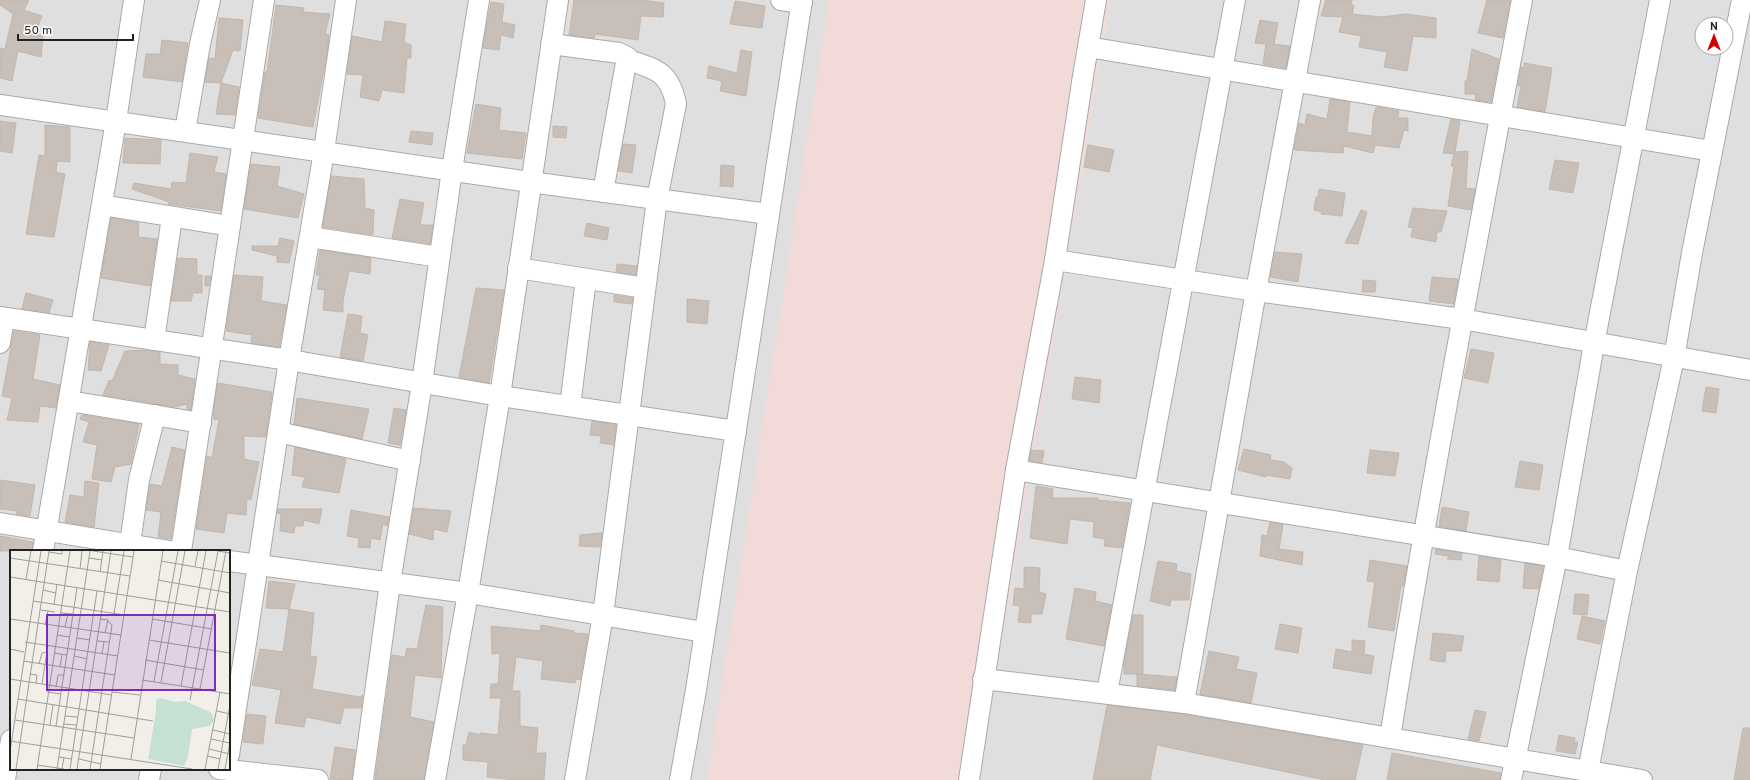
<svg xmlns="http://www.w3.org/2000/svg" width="1750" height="780" viewBox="0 0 1750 780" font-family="Overpass,sans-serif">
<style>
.residential{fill:#e0dfdf;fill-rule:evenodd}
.commercial{fill:#f2dad9}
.building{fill:#c7bfb8;stroke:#c4b6ab}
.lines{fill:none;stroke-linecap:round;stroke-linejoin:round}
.minor-casing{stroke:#a9a9a9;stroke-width:22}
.minor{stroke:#fff;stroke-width:20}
.inset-road{fill:none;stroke:#9f9d99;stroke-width:1}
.view{fill:#7b2cbf;fill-opacity:0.15;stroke:#7b2cbf;stroke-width:2}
.inset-edge{fill:none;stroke:#222;stroke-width:2}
</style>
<rect width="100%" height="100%" fill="#f2efe9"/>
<path class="residential" d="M0,0H1750V780H0ZM1702,24H1726V48H1702ZM11,551H229V769H11Z"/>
<polygon class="commercial" points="829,0 1111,0 978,780 707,780"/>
<g class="building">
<polygon points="0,0 29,0 24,10 42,16 35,34 43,36 41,57 18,51 12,81 0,78 0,48 5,49 13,14 0,5"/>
<polygon points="574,0 643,0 664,3 663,17 641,16 638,40 595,34 594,38 569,35"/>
<polygon points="1326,0 1352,0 1351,4 1354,6 1352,14 1381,17 1406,14 1436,18 1436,38 1413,36 1407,71 1384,67 1387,52 1359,47 1361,36 1339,32 1343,17 1321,16"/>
<polygon points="1487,0 1510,0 1503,38 1478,33"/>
<polygon points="735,1 765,6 762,28 730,24"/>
<polygon points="491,2 504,4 502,22 515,25 513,38 501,35 499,50 483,48"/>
<polygon points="276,5 304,8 303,12 330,14 325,34 329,35 327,53 313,127 258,118 265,72 267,72"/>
<polygon points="219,18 243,20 240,51 233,50 221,83 205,82 209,58 215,59"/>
<polygon points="1260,20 1278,23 1274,44 1272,44 1290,46 1286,68 1263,64 1266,44 1255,43"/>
<polygon points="385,21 406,24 404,42 411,45 411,58 407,58 404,93 382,90 379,101 360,97 363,75 347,74 352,36 382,42"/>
<polygon points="162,40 188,43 182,82 143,77 146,54 160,54"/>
<polygon points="1472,49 1499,59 1491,102 1475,100 1476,94 1465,94 1465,81 1467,81"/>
<polygon points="741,50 752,52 746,96 720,91 722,81 707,78 709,66 737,73"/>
<polygon points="1524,63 1552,68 1545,112 1517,107 1521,86 1518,86 1521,67 1524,68"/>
<polygon points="221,83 239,87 235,115 216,114"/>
<polygon points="1330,99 1350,102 1347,132 1372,136 1373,118 1376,107 1399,111 1398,118 1408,118 1408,131 1404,130 1399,148 1375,145 1373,153 1344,146 1343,153 1294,150 1299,123 1305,125 1307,114 1327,119"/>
<polygon points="476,104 501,108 499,130 526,133 522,159 467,153"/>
<polygon points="1451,119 1460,121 1455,152 1468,151 1466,188 1475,189 1471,210 1448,206 1454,166 1451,166 1454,154 1443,153"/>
<polygon points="0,121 16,123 12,153 0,151"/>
<polygon points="45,125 70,127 70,162 57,161 56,172 65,174 54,237 26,234 39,155 45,156"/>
<polygon points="553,126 567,127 566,138 553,137"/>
<polygon points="411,131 433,133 432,145 409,142"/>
<polygon points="125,138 161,140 160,164 123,163"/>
<polygon points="623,144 636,145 632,173 618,171"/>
<polygon points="1088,145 1114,150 1109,172 1084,167"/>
<polygon points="190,153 218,157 214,172 226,174 221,211 168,204 169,202 132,189 134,183 171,189 172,182 186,183"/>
<polygon points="1555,160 1579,163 1573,193 1549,189"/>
<polygon points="251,164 280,167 277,186 304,194 298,218 244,209"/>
<polygon points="721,165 734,166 733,187 720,186"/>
<polygon points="331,176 364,179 365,208 374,210 373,235 323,227"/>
<polygon points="1319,189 1345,193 1342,216 1321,214 1322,212 1314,210 1316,197 1318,197"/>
<polygon points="400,199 424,203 420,225 433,225 430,244 392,238"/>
<polygon points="1413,208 1447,211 1441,232 1437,232 1436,242 1411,237 1413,228 1408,227"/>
<polygon points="1361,210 1367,212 1358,244 1345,243"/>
<polygon points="111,218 139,223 138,237 157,239 150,286 101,278"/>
<polygon points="587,223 609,228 607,240 584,236"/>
<polygon points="280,238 294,241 289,263 277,262 277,256 252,250 252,246 278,246"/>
<polygon points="320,250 371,258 370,274 349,271 343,301 343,312 323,310 325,290 317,289 320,275 316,275"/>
<polygon points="1275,252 1302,254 1298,282 1270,277"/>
<polygon points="178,258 197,259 197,275 202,275 202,293 193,293 191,301 171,301"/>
<polygon points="617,264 637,266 636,275 616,272"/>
<polygon points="234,275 263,277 261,301 287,305 279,347 251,343 252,335 226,331"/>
<polygon points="205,276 211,276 209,286 205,286"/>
<polygon points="1432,277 1458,279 1454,304 1429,301"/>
<polygon points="1363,280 1376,281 1375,292 1362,292"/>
<polygon points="476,288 504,290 489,383 459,377"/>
<polygon points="26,293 53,300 49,313 22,309"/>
<polygon points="614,295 633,298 632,304 614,302"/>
<polygon points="687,299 709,301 707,324 687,322"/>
<polygon points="348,314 362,316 360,333 368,335 363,361 340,357"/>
<polygon points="14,331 40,335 33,379 60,385 56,408 40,406 38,422 7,420 12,398 2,396"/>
<polygon points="90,342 109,345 101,371 88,370"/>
<polygon points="1471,349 1494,353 1488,383 1464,378"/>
<polygon points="147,350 160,352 160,364 178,365 178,375 195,379 191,410 187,409 187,404 174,407 103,395 109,380 112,381 125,351"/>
<polygon points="1075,377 1101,380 1099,403 1072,399"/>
<polygon points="218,383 272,392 266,437 244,436 244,459 259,462 251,500 247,499 246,515 227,513 224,533 196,529 207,456 212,458 219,419 214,420 213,413"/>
<polygon points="1706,387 1719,389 1716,413 1702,411"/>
<polygon points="297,398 369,409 362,439 294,424"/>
<polygon points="394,408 406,410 400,445 388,443"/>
<polygon points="82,415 139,424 131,464 115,467 111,482 92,479 97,445 83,442 89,422 80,419"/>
<polygon points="592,421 616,425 614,445 600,443 601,436 590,435"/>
<polygon points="172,447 185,450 171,539 158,537 161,512 146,510 150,484 162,486"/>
<polygon points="295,447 346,459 339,493 302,487 305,477 292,475"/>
<polygon points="1244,449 1271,455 1270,460 1284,462 1292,468 1290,479 1266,475 1266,477 1238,470"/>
<polygon points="1031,450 1044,451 1042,463 1029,461"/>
<polygon points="1370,450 1399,453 1395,476 1367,473"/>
<polygon points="1520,461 1543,465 1539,490 1515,487"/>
<polygon points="0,480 35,485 30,516 16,514 17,511 0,509"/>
<polygon points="85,481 99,483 94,527 65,522 70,495 84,497"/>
<polygon points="1036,486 1053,489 1052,498 1098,498 1098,500 1130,503 1122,548 1104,546 1105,539 1093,537 1094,522 1070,519 1067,544 1030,538"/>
<polygon points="1442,507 1469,512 1466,531 1439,526"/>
<polygon points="414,508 451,511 447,532 434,529 433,540 409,534"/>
<polygon points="278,509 322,509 319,524 304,520 303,526 295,526 294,533 280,531 281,514 277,513"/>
<polygon points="351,510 389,517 387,526 383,524 380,540 371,538 370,548 358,547 359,538 347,536"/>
<polygon points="1270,522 1283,525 1279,549 1303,552 1302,565 1260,556 1262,535 1267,536"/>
<polygon points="602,533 600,547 579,546 580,535"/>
<polygon points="0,536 33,542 32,551 0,551"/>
<polygon points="1436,549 1462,553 1461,560 1447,559 1449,556 1435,554"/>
<polygon points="1479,556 1501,560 1499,582 1477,580"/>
<polygon points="1370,560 1407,566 1403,586 1401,586 1394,631 1368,627 1375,582 1367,581"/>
<polygon points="1158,561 1177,564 1176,571 1191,574 1189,600 1171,600 1170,606 1150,601"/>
<polygon points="1525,563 1543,566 1539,589 1523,588"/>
<polygon points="1024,567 1040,568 1039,592 1046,594 1042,614 1031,614 1031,623 1018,622 1020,606 1013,605 1015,588 1024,589"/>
<polygon points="269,581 295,584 289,609 266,608"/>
<polygon points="1075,588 1096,592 1095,601 1112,605 1104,646 1066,639"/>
<polygon points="1575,594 1589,595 1587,615 1573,614"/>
<polygon points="426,605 443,607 441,678 415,675 410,717 434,722 424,780 375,780 392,655 405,657 407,648 417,649"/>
<polygon points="289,609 314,613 310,656 317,657 312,689 360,697 363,695 361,708 344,708 340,724 306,717 304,727 275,723 281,690 252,685 260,649 283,652"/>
<polygon points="1133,615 1143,615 1143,674 1124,674 1124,663"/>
<polygon points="1582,616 1605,621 1600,644 1577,639"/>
<polygon points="1280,624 1302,628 1298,653 1275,649"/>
<polygon points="541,625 574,631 573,633 588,634 580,680 576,679 575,683 541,679 543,661 516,657 512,691 520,691 520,726 538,728 536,753 546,753 544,780 515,780 487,777 488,762 463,760 463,745 466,745 469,732 480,735 480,733 498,735 501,698 490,698 491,684 498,684 500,653 492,654 491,626 540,631"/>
<polygon points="1433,633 1464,636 1461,651 1446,651 1445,662 1430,660"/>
<polygon points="1352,640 1365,641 1364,654 1374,656 1371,674 1333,668 1336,649 1352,652"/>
<polygon points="1209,651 1239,657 1236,669 1257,673 1251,703 1200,694"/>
<polygon points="1137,674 1177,677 1175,690 1137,686"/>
<polygon points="1107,705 1182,714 1363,745 1355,780 1325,780 1157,745 1150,780 1093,780"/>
<polygon points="1475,710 1486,712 1479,741 1468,739"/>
<polygon points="247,714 266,716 263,744 243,742"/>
<polygon points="1743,728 1750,728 1750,780 1734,780"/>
<polygon points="1559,735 1575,738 1574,742 1578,742 1575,754 1556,751"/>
<polygon points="335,747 355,750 352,780 330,779"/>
<polygon points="1392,753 1501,773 1500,780 1387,780"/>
</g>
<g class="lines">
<g class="minor-casing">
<g id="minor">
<polyline points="781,0 802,3"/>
<path d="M1522,0C1476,246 1429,491 1390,738L1642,780"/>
<polyline points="551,44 619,53 627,57 603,192"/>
<polyline points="1088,47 1712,151"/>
<polyline points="0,105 530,182 769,214"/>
<polyline points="185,131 200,44 210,0"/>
<polyline points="102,205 230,226"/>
<polyline points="310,237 439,257"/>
<polyline points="1055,260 1256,291 1462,319 1750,370"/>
<polyline points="518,268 645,288"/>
<polyline points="0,317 289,360 500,396 736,431"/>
<polyline points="154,340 172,217"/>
<polyline points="0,343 4,318"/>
<polyline points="69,401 201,423"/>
<polyline points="570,406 586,279"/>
<polyline points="278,432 410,461"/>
<polyline points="1016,470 1557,557 1627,571"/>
<polyline points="0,523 170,551"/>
<polyline points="130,544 139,480 155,415"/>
<polyline points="43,551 116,121 134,0"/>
<polyline points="181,551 264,0"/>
<polyline points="229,561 468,593 704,632"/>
<polyline points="983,679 1184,703 1390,738"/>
<polyline points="1107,693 1235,0"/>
<polyline points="1184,703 1256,291 1310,0"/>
<polyline points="229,755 289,360 324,151 346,0"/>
<polyline points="219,769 318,780"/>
<polyline points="1588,771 1627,571 1674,358 1692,253 1742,0"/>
<polyline points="5,780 11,740"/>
<polyline points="149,780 151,769"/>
<polyline points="363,780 390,583 422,383 452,170 479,0"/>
<polyline points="435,780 468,593 500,396 558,0"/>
<path d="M575,780L603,615L657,199L676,104C670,72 656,69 628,60"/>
<polyline points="680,780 696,690 802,0"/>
<polyline points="969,780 1016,470 1055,260 1083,76 1096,0"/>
<polyline points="1511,780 1557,557 1594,344 1660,0"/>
</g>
</g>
<use href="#minor" class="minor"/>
</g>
<g transform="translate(10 550)">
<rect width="220" height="220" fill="#f2efe9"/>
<path d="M150,148L165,152L175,151L202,163L204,170L200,176L182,179L178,207L174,216L138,209L146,161V150Z" fill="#c6e0d4"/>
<path class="inset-road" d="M83,1L123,7M196,1L171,136L220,144M39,2L52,4V1M0,8L120,26M79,8L92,10M151,11L220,23M185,16L188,1M70,19L72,1M90,22L93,1M0,27L220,62M16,29L21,1M148,30L220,43M33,40L46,43M23,51L114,65M44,55L47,34M31,60L45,62M51,63L63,64M104,64L114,1M0,69L111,85M90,69L98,70L95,83M142,69L202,79M35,75L38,61M55,77L58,64M47,85L59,87M67,88L80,90M139,90L220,103M87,91L99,92M15,92L108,106M0,99L14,102M44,103L57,105M92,104L94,92M64,106L77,109M135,110L194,120M13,111L105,125M29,114L32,103L37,102M50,117L52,105M20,124L27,125L26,133M0,129L102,145M132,130L171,136M144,131L168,1M151,132L175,1M32,134L38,95M46,137L48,125H54M190,139L216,1M37,142L51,144M102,142L130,145M8,149L143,171M180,150L208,1L220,3M207,161L220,164M55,166L67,167M5,170L124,188M54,174L66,175M40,175L43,155M46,176L67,38M203,180L220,184M201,189L220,193M0,191L182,219M199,199L220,204M0,201L31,1M197,206L210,209M49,207L61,209M69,209L91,214M121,209L153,1M27,215L54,219M6,219L39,1M27,219L60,1M47,219L80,1M52,219L54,207M60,219L87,41M67,219L101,1M80,219L102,75L98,71M90,219L124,1M195,219L210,142M208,219L220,155M215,219L220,192"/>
<path class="view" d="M37,65H205V140H37Z"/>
<rect width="220" height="220" class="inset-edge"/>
</g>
<g transform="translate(1714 36)"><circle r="19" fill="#ffffff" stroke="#a7a7a7"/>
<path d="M0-3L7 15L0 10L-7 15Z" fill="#d40000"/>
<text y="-6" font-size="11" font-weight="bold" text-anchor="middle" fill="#222222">N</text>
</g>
<path d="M18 34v6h115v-6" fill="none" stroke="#222222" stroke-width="2"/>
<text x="24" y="34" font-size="12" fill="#222222" stroke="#ffffff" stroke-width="3" paint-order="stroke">50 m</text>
</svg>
